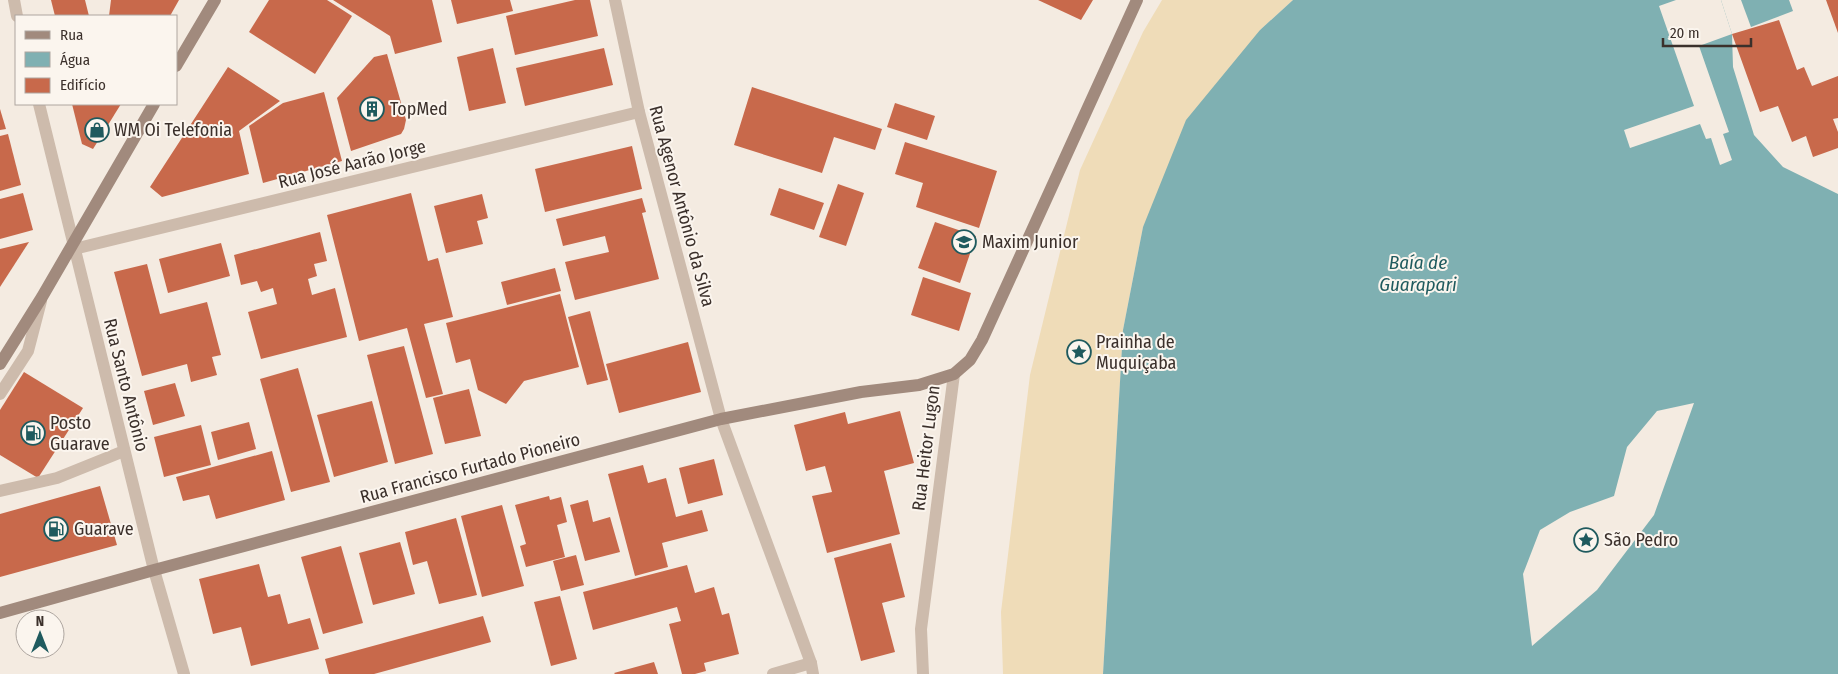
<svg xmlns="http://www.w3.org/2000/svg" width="1838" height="674" viewBox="0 0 1838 674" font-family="'Fira Sans Condensed',sans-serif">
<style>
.sand{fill:#efdcb8}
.water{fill:#7fb0b2;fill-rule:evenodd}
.pier{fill:#f4ebe1}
.building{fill:#c8694b}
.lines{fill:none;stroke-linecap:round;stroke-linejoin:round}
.lane{stroke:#cdbbac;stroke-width:12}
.street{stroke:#cdbbac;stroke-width:12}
.secondary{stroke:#a18a7d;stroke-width:12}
.labels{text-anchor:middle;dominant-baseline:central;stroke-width:4;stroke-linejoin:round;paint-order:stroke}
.poi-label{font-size:18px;fill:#3b302b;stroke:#fbf5ee;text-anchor:start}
.street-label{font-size:18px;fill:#3b302b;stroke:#fbf5ee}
.water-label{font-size:19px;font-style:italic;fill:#1f5a5e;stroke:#fbf5ee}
</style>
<rect width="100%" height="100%" fill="#f4ebe1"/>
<polygon class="sand" points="1162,0 1293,0 1260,30 1143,227 1123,330 1103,674 1003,674 1001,612 1030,375 1080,170 1143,32"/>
<g class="water">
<path d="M1293,0H1721L1732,34L1733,67L1754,135L1783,167L1838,194V674H1103L1123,330L1143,227L1186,120L1260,30ZM1694,403L1654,515L1597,590L1532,646L1523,574L1540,530L1570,512L1614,496L1627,447L1657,411Z"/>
<polygon points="1741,0 1789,0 1793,11 1751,27"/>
</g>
<polygon class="pier" points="1676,0 1721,0 1732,34 1699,46 1729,132 1723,134 1732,160 1720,165 1711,138 1706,139 1700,124 1630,148 1624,130 1694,106 1659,6"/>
<g class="building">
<polygon points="51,0 85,0 89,16 55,16"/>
<polygon points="111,0 179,0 170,16 109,16"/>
<polygon points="269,0 327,0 352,16 315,74 249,32"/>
<polygon points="333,0 432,0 442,42 395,54 390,36"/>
<polygon points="451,0 510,0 513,11 457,24"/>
<polygon points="575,0 590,0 598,36 515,55 506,16"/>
<polygon points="1038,0 1093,0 1081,20"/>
<polygon points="1826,0 1838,0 1838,33"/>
<polygon points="1779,20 1797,70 1804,67 1812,86 1838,76 1838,118 1833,119 1838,132 1838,148 1813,157 1806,136 1792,142 1778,106 1760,112 1732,34"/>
<polygon points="493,48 506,103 469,111 457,57"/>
<polygon points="604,48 613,85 525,106 516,68"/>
<polygon points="387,54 406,120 404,129 401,134 351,151 337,98 374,57"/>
<polygon points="228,67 280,101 239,131 249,174 162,197 150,187"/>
<polygon points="752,87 882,129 875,150 834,137 822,173 734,145"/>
<polygon points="324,92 342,161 263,183 249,126 283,103"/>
<polygon points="895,103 935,116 927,140 887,127"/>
<polygon points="72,104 121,104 93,149 82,144"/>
<polygon points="0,109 6,129 0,130"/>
<polygon points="8,134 21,185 0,191 0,136"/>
<polygon points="905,142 997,171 979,228 916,207 923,183 895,174"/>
<polygon points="632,146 642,189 545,212 535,169"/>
<polygon points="838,184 864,193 846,246 819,237"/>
<polygon points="779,188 824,203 814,230 770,215"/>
<polygon points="23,193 33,230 0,239 0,199"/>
<polygon points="411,193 428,261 438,258 453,317 424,324 443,394 426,398 407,328 359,341 327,215"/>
<polygon points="482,194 488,218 477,221 483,244 446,253 434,206"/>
<polygon points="642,198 646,212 642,213 659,279 575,300 565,262 609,252 605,236 563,246 556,219"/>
<polygon points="935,222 976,236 960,283 918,268"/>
<polygon points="320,232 327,261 314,264 317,276 308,279 312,295 335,288 347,337 261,359 248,312 277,304 273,288 261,292 257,281 241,285 234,255"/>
<polygon points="29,242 0,287 0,249"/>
<polygon points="221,243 230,276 168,293 159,259"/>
<polygon points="147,264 160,314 207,302 221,355 212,357 217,375 191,382 187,364 142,376 114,272"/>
<polygon points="555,268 561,291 507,305 501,282"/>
<polygon points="923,277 971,293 959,331 911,315"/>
<polygon points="560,294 579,367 524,381 506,404 478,390 470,359 456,363 446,323"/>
<polygon points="590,311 608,380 587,385 568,317"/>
<polygon points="688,342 701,392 619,413 606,364"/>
<polygon points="404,346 433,454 395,464 367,355"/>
<polygon points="298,368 330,482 291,492 260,379"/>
<polygon points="24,372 83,408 38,478 0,455 0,410"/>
<polygon points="175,383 185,416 153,425 144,391"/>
<polygon points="469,389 481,436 445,444 433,398"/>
<polygon points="372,401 388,462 334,477 317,415"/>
<polygon points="900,411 914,463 884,471 900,534 827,553 812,496 832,492 825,466 806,471 794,425 845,412 848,424"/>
<polygon points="249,422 256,449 218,460 211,432"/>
<polygon points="201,425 211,465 164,477 154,437"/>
<polygon points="272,451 285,500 216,519 209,495 183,501 176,477"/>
<polygon points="714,459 723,495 688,504 679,468"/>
<polygon points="643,465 648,483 666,478 676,517 702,510 708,531 662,543 668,567 635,576 608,474"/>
<polygon points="100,486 117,545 0,577 0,514"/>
<polygon points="549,496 550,500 561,497 567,522 557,525 565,557 526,567 520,546 526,544 515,505"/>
<polygon points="588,500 593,522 610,517 620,552 585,561 570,505"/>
<polygon points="502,505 524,586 482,597 461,516"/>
<polygon points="456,518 477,595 439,604 427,561 413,565 405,532"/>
<polygon points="400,542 415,594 373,605 359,553"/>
<polygon points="891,543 905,597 882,603 895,652 861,661 834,558"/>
<polygon points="341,546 363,623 323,634 301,557"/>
<polygon points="576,555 584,585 561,591 553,561"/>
<polygon points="259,564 268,597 280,594 288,624 310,618 319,649 251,666 241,627 213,634 199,579"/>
<polygon points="687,565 695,593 714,587 722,615 729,613 739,654 704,663 706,671 695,674 682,674 669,624 681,621 677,607 593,630 583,592"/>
<polygon points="560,596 577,659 551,666 534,602"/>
<polygon points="483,616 491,642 374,674 329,674 325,659"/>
<polygon points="654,662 658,674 615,674 614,673"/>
</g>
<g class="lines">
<g class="lane">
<polyline points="0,394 28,351 41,301"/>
<polyline points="0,491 57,478 124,451"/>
</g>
<g class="street">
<polyline points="14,0 17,16"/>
<polyline points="615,0 639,112 721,419 811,663 813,674"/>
<polyline points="39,104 154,570 184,674"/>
<polyline points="74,249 639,112"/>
<polyline points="773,674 811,663"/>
<polyline points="923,674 921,629 954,374"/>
</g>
<g class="secondary">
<polyline points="176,66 215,0"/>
<polyline points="0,364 42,297 154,104"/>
<polyline points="0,613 154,570 721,419 861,392 919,385 954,374 970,360 982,340 1137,0"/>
</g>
</g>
<defs>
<g id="building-ring" transform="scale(1.25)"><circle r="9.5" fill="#fbf5ee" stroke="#1f5a5e" stroke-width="1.5"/><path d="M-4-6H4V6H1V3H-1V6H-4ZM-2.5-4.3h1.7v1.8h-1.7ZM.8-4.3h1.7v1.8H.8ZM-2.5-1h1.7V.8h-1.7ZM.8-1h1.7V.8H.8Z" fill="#1f5a5e"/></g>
<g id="shop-ring" transform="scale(1.25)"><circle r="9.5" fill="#fbf5ee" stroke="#1f5a5e" stroke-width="1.5"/><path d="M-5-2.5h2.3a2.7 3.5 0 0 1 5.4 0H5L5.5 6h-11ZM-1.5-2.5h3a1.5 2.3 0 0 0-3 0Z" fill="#1f5a5e"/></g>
<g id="school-ring" transform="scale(1.25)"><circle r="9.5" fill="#fbf5ee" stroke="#1f5a5e" stroke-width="1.5"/><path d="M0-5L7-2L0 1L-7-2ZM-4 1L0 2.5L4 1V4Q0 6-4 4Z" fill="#1f5a5e"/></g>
<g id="sight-ring" transform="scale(1.25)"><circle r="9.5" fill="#fbf5ee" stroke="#1f5a5e" stroke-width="1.5"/><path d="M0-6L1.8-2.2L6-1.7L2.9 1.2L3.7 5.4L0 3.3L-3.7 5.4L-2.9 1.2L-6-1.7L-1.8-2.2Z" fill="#1f5a5e"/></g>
<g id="fuel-ring" transform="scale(1.25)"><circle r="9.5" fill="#fbf5ee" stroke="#1f5a5e" stroke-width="1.5"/><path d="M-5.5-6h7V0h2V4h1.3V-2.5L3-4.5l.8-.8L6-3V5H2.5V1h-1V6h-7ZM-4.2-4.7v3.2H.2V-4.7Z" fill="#1f5a5e"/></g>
</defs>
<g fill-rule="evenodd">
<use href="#building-ring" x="372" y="109"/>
<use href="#shop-ring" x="97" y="130"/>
<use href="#school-ring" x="964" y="242"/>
<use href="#sight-ring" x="1079" y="352"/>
<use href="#fuel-ring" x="33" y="433"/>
<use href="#fuel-ring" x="56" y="529"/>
<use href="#sight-ring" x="1586" y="540"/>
</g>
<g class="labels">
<g class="poi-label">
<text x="390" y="109">TopMed</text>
<text x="114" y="130">WM Oi Telefonia</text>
<text x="982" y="242">Maxim Junior</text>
<text x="1096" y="342">Prainha de<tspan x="1096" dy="21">Muquiçaba</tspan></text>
<text x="50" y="423">Posto<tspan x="50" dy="21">Guarave</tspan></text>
<text x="74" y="529">Guarave</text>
<text x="1604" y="540">São Pedro</text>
</g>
<g class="street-label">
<text transform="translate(352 164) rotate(-14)">Rua José Aarão Jorge</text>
<text transform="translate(682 206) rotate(75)">Rua Agenor Antônio da Silva</text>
<text transform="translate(126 385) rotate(76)">Rua Santo Antônio</text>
<text transform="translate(926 448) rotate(-83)">Rua Heitor Lugon</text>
<text transform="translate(470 468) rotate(-15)">Rua Francisco Furtado Pioneiro</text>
</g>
<g class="water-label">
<text x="1418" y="262">Baía de<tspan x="1418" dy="22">Guarapari</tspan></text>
</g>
</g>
<rect x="15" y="15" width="162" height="90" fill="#fbf5ee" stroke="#aea6a0"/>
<rect x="25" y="31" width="25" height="8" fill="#a18a7d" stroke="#aea6a0"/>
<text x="60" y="40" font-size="15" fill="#3b302b">Rua</text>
<rect x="25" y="52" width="25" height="15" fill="#7fb0b2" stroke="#aea6a0"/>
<text x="60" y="65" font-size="15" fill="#3b302b">Água</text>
<rect x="25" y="78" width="25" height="15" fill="#c8694b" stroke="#aea6a0"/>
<text x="60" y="90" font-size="15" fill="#3b302b">Edifício</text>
<g transform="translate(40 634)"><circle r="24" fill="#fbf5ee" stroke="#aea6a0"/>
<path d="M0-4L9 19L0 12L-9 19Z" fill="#1f5a5e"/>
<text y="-8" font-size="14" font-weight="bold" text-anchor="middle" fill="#3b302b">N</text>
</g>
<path d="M1663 38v8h88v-8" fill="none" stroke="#3b302b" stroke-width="2.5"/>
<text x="1670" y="38" font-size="15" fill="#3b302b" stroke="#fbf5ee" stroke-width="4" paint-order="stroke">20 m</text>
</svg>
